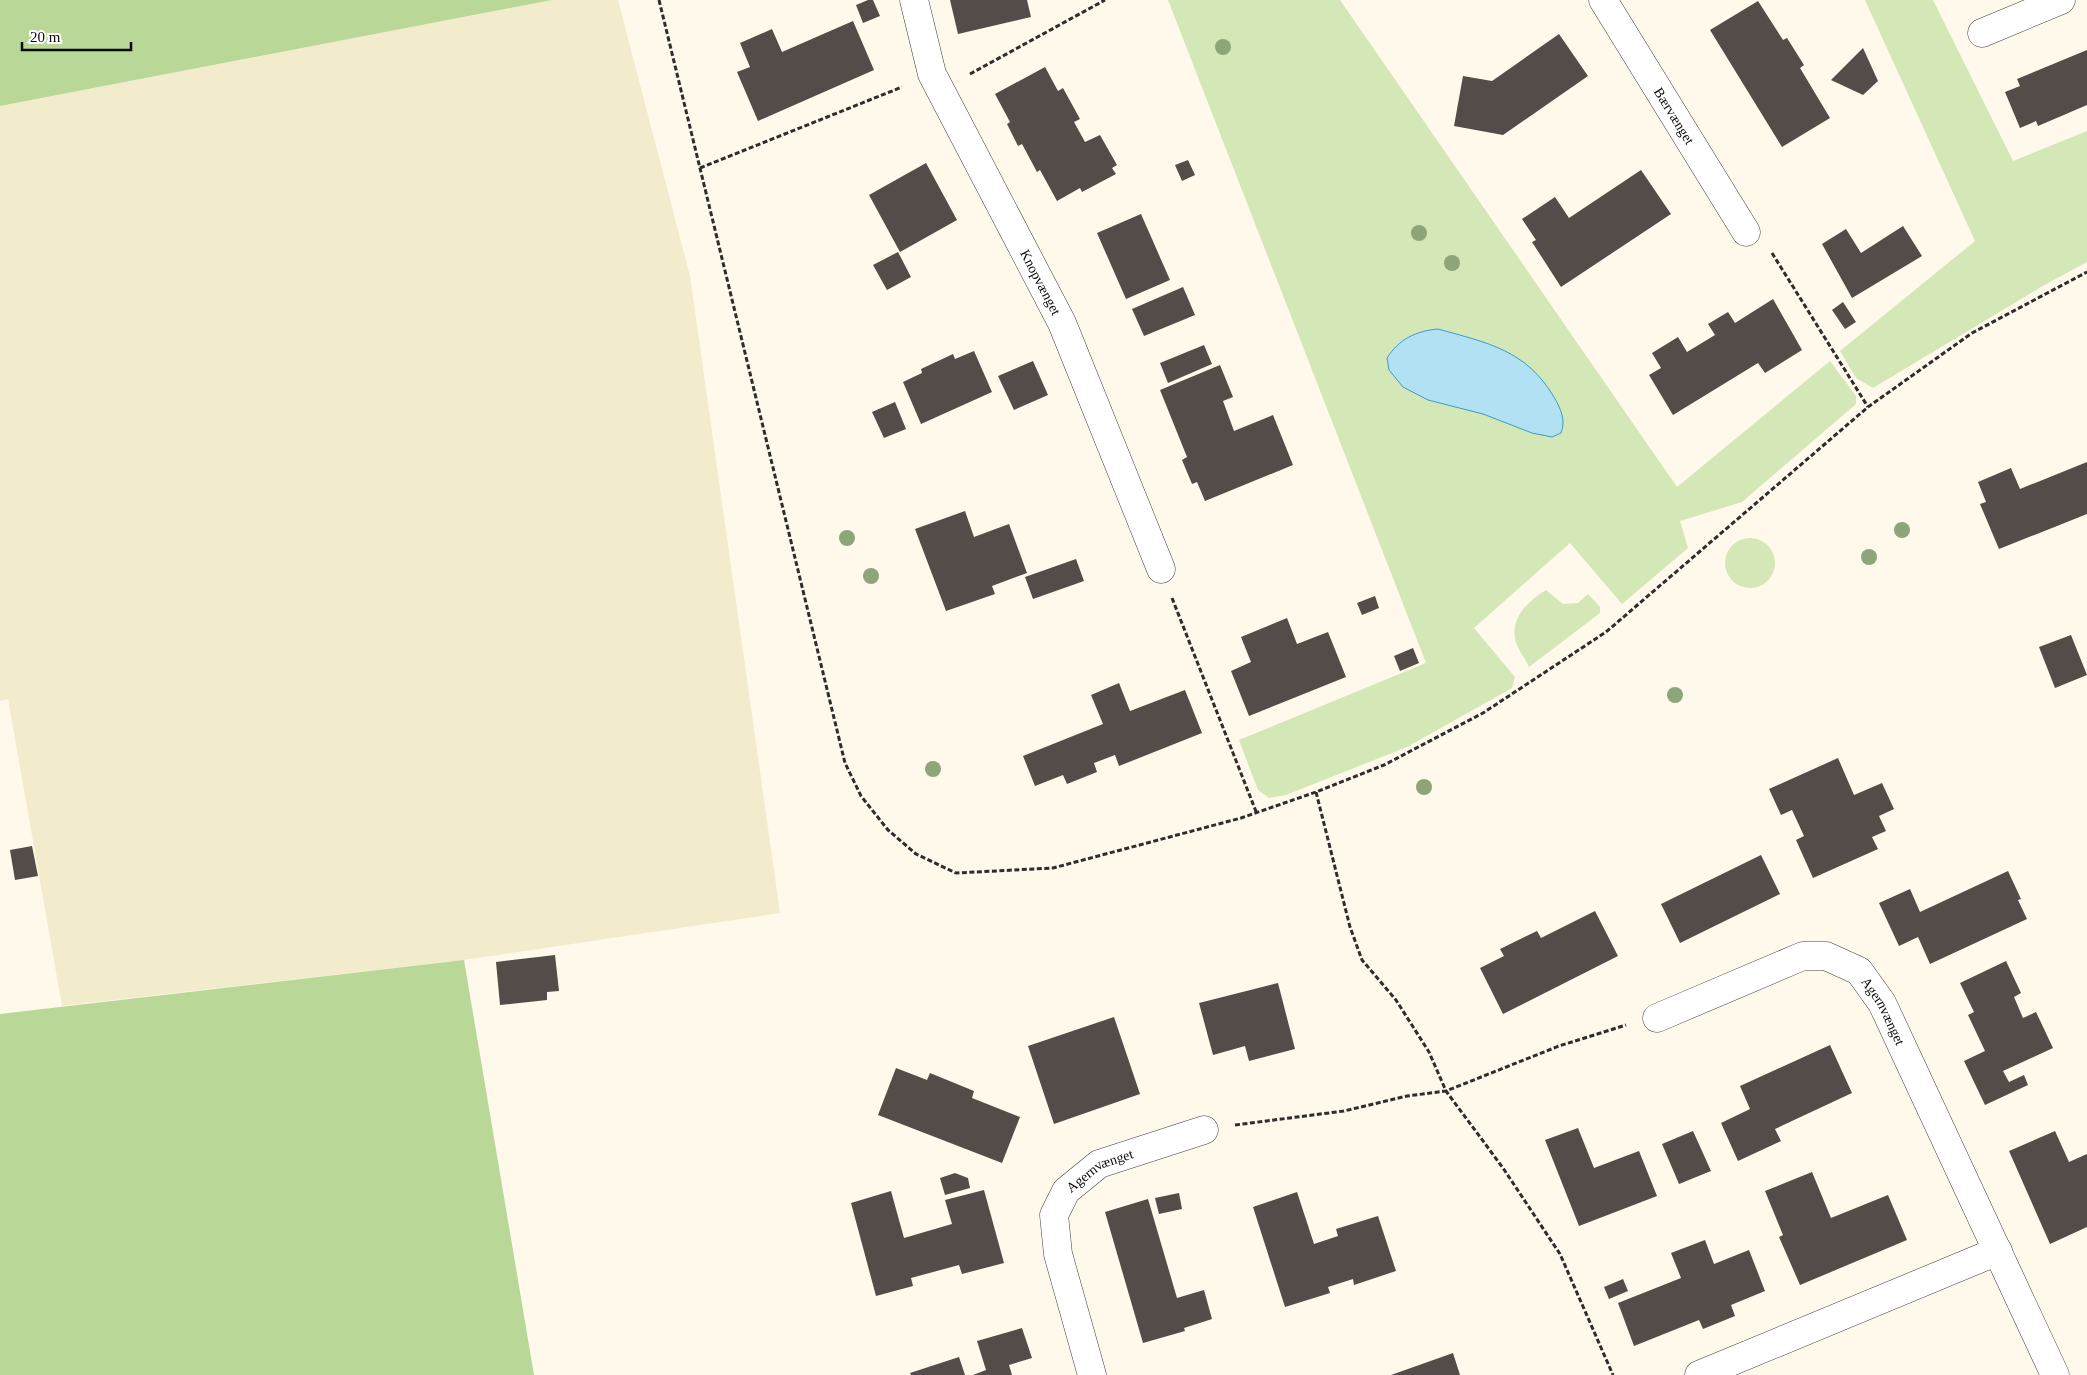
<svg xmlns="http://www.w3.org/2000/svg" width="2087" height="1375" viewBox="0 0 2087 1375" font-family="'Times New Roman',serif">
<style>
.farmland{fill:#f3eccc}
.green{fill:#d4e7b6}
.forest{fill:#b9d796}
.water{fill:#b1e1f3;stroke:#3b9cc8}
.building{fill:#534c48}
.lines{fill:none;stroke-linecap:round;stroke-linejoin:round}
.minor-casing{stroke:#3e3e3e;stroke-width:29}
.path{stroke:#2d2d2d;stroke-width:3;stroke-dasharray:5 2.5;stroke-linecap:butt}
.minor{stroke:#fff;stroke-width:28}
.tree{fill:#8ea57a}
.labels{text-anchor:middle;dominant-baseline:central;stroke-width:5;stroke-linejoin:round;paint-order:stroke}
.street-label{font-size:14px;fill:#0b0b0b;stroke:#fff}
</style>
<rect width="100%" height="100%" fill="#fef9ea"/>
<polygon class="farmland" points="552,0 618,0 690,276 780,913 464,960 62,1006 8,699 0,701 0,106"/>
<g class="green">
<polygon points="1168,0 1340,0 1677,487 1830,361 1856,396 1856,404 1742,502 1680,521 1688,548 1622,604 1570,543 1474,628 1515,677 1512,688 1407,747 1286,795 1269,798 1258,790 1239,740 1426,663"/>
<polygon points="1865,0 1933,0 2013,161 2087,131 2087,262 2041,287 1873,388 1856,378 1840,351 1975,241"/>
<circle cx="1750" cy="563" r="25"/>
<path d="M1546,590L1563,604L1578,603L1588,594L1600,607V613L1529,667C1525,658 1516,647 1515,638C1511,616 1530,600 1546,590Z"/>
</g>
<g class="forest">
<polygon points="0,0 552,0 0,106"/>
<polygon points="464,960 534,1375 0,1375 0,1014"/>
</g>
<path class="water" d="M1438,329C1488,343 1526,350 1554,397C1561,409 1566,421 1561,433L1552,437L1532,433L1483,414L1428,400L1403,387L1389,370L1387,358C1399,339 1416,331 1438,329Z"/>
<g class="building">
<polygon points="868,0 873,0 880,16 863,23 856,5"/>
<polygon points="950,0 1027,0 1031,17 958,34"/>
<polygon points="1758,1 1783,40 1787,38 1804,65 1800,68 1830,118 1782,147 1710,30"/>
<polygon points="853,21 874,70 758,121 737,72 750,67 740,43 772,29 782,52"/>
<polygon points="1559,34 1588,76 1503,135 1454,126 1463,76 1492,81"/>
<polygon points="1863,48 1878,81 1863,95 1831,80"/>
<polygon points="2087,50 2087,105 2038,126 2036,121 2020,128 2005,92 2020,86 2017,79"/>
<polygon points="1045,67 1058,91 1063,88 1080,119 1074,122 1085,142 1100,135 1117,165 1112,168 1116,174 1082,192 1080,188 1057,201 1040,170 1037,172 1022,144 1018,146 1007,124 1010,122 995,94"/>
<polygon points="1188,160 1195,175 1182,181 1175,165"/>
<polygon points="926,163 957,220 900,252 869,195"/>
<polygon points="1641,170 1671,214 1561,287 1532,242 1536,240 1522,219 1555,197 1569,218"/>
<polygon points="1141,214 1170,280 1126,299 1097,233"/>
<polygon points="1903,226 1922,256 1852,298 1822,244 1846,229 1861,253"/>
<polygon points="898,252 911,277 887,290 873,265"/>
<polygon points="1183,287 1195,315 1144,336 1132,309"/>
<polygon points="1773,299 1802,350 1765,373 1758,363 1673,415 1649,375 1661,368 1652,353 1678,337 1687,352 1715,335 1708,324 1728,312 1735,323"/>
<polygon points="1843,302 1856,322 1845,329 1832,310"/>
<polygon points="1204,345 1212,364 1168,383 1160,363"/>
<polygon points="974,351 992,392 921,424 903,382 922,373 921,369 953,354 955,359"/>
<polygon points="1033,361 1048,395 1014,410 998,376"/>
<polygon points="1220,365 1233,397 1223,401 1234,431 1273,415 1293,465 1205,501 1197,482 1192,484 1182,460 1187,457 1160,390"/>
<polygon points="895,402 906,429 884,438 872,412"/>
<polygon points="2087,462 2087,514 1999,549 1980,504 1986,502 1978,482 2011,468 2020,489"/>
<polygon points="965,511 974,537 1009,524 1027,573 992,586 995,594 946,611 915,529"/>
<polygon points="1076,559 1084,581 1033,599 1025,577"/>
<polygon points="1375,596 1379,608 1362,615 1357,603"/>
<polygon points="1287,618 1297,644 1328,632 1346,677 1249,716 1231,671 1251,662 1241,637"/>
<polygon points="2071,635 2087,675 2055,688 2039,647"/>
<polygon points="1413,648 1419,663 1400,671 1394,656"/>
<polygon points="1119,683 1130,711 1185,690 1202,733 1119,766 1115,755 1094,763 1097,772 1067,784 1063,775 1035,786 1023,756 1103,724 1091,695"/>
<polygon points="1838,758 1854,795 1882,783 1894,809 1879,816 1886,831 1872,837 1878,849 1813,878 1796,840 1804,836 1792,810 1781,815 1769,789"/>
<polygon points="32,846 38,876 15,880 10,850"/>
<polygon points="1761,855 1780,894 1680,943 1661,904"/>
<polygon points="2008,871 2021,899 2018,900 2027,919 1930,964 1918,937 1899,946 1879,903 1910,889 1920,912"/>
<polygon points="1595,911 1618,956 1503,1014 1480,968 1504,956 1500,949 1537,931 1541,938"/>
<polygon points="555,955 559,991 547,992 547,1000 500,1005 496,962"/>
<polygon points="2006,961 2021,993 2014,997 2023,1018 2036,1012 2053,1048 2003,1071 2009,1082 2024,1075 2028,1085 1985,1105 1964,1061 1985,1051 1968,1015 1974,1012 1960,983"/>
<polygon points="1278,983 1295,1049 1249,1061 1245,1046 1213,1055 1199,1003"/>
<polygon points="1114,1017 1140,1094 1054,1124 1028,1046"/>
<polygon points="1830,1045 1852,1093 1775,1129 1781,1141 1738,1161 1721,1123 1750,1109 1740,1086"/>
<polygon points="896,1068 927,1080 930,1073 974,1091 972,1098 1020,1117 1002,1163 878,1115"/>
<polygon points="1578,1128 1594,1168 1639,1151 1657,1196 1579,1226 1545,1140"/>
<polygon points="1693,1131 1711,1171 1679,1184 1662,1144"/>
<polygon points="2055,1131 2069,1162 2087,1154 2087,1227 2050,1244 2009,1151"/>
<polygon points="1812,1172 1831,1218 1888,1195 1907,1240 1800,1285 1779,1237 1783,1235 1765,1191"/>
<polygon points="955,1173 968,1178 970,1188 945,1195 940,1178"/>
<polygon points="984,1190 1004,1263 962,1274 959,1265 911,1278 913,1286 876,1296 851,1203 891,1191 904,1238 952,1224 945,1200"/>
<polygon points="1297,1192 1314,1244 1338,1236 1336,1229 1378,1216 1396,1271 1354,1285 1353,1279 1328,1287 1330,1293 1285,1307 1253,1207"/>
<polygon points="1179,1193 1182,1209 1159,1214 1155,1198"/>
<polygon points="1148,1199 1177,1298 1204,1290 1212,1319 1184,1328 1185,1331 1143,1343 1105,1212"/>
<polygon points="1705,1240 1714,1264 1749,1250 1765,1291 1731,1305 1735,1316 1703,1329 1699,1320 1634,1346 1618,1303 1681,1278 1671,1253"/>
<polygon points="1623,1279 1628,1291 1609,1299 1604,1287"/>
<polygon points="1022,1328 1032,1358 1009,1365 1012,1375 973,1375 986,1370 977,1341"/>
<polygon points="1453,1353 1460,1375 1391,1375"/>
<polygon points="959,1357 965,1375 911,1375 910,1373"/>
</g>
<g class="lines">
<g class="minor-casing">
<g id="minor">
<path id="s1" d="M914,0L932,74L1062,323L1161,569"/>
<path id="s2" d="M1603,0L1746,232"/>
<polyline points="1982,33 2061,0"/>
<path id="s3" d="M1657,1018L1803,956H1826L1859,971L1882,1003L2055,1375"/>
<path id="s4" d="M1092,1375L1058,1254L1054,1215L1066,1191L1099,1164L1204,1130"/>
<polyline points="1699,1375 1998,1251"/>
</g>
</g>
<g class="path">
<polyline points="659,0 845,763 861,796 888,830 916,854 956,873 1053,868 1241,818 1316,792 1384,765 1483,713 1606,632 1868,407 1972,333 2087,272"/>
<polyline points="970,74 1105,0"/>
<polyline points="700,168 902,87"/>
<polyline points="1772,253 1868,407"/>
<polyline points="1172,598 1257,814"/>
<polyline points="1316,792 1350,927 1362,960 1396,1000 1429,1052 1446,1091 1503,1168 1560,1254 1613,1375"/>
<polyline points="1235,1125 1344,1111 1407,1096 1446,1091 1559,1046 1626,1025"/>
</g>
<use href="#minor" class="minor"/>
</g>
<g class="tree">
<circle cx="1223" cy="47" r="8"/>
<circle cx="1419" cy="233" r="8"/>
<circle cx="1452" cy="263" r="8"/>
<circle cx="1902" cy="530" r="8"/>
<circle cx="847" cy="538" r="8"/>
<circle cx="1869" cy="557" r="8"/>
<circle cx="871" cy="576" r="8"/>
<circle cx="1675" cy="695" r="8"/>
<circle cx="933" cy="769" r="8"/>
<circle cx="1424" cy="787" r="8"/>
</g>
<g class="labels">
<g class="street-label">
<text stroke="none"><textPath href="#s2" startOffset="136">Bærvænget</textPath></text>
<text stroke="none"><textPath href="#s1" startOffset="311">Knopvænget</textPath></text>
<text stroke="none"><textPath href="#s3" startOffset="265">Agernvænget</textPath></text>
<text stroke="none"><textPath href="#s4" startOffset="232">Agernvænget</textPath></text>
</g>
</g>
<path d="M22 42v8h109v-8" fill="none" stroke="#0b0b0b" stroke-width="2.5"/>
<text x="30" y="42" font-size="15" fill="#0b0b0b" stroke="#ffffff" stroke-width="4" paint-order="stroke">20 m</text>
</svg>
